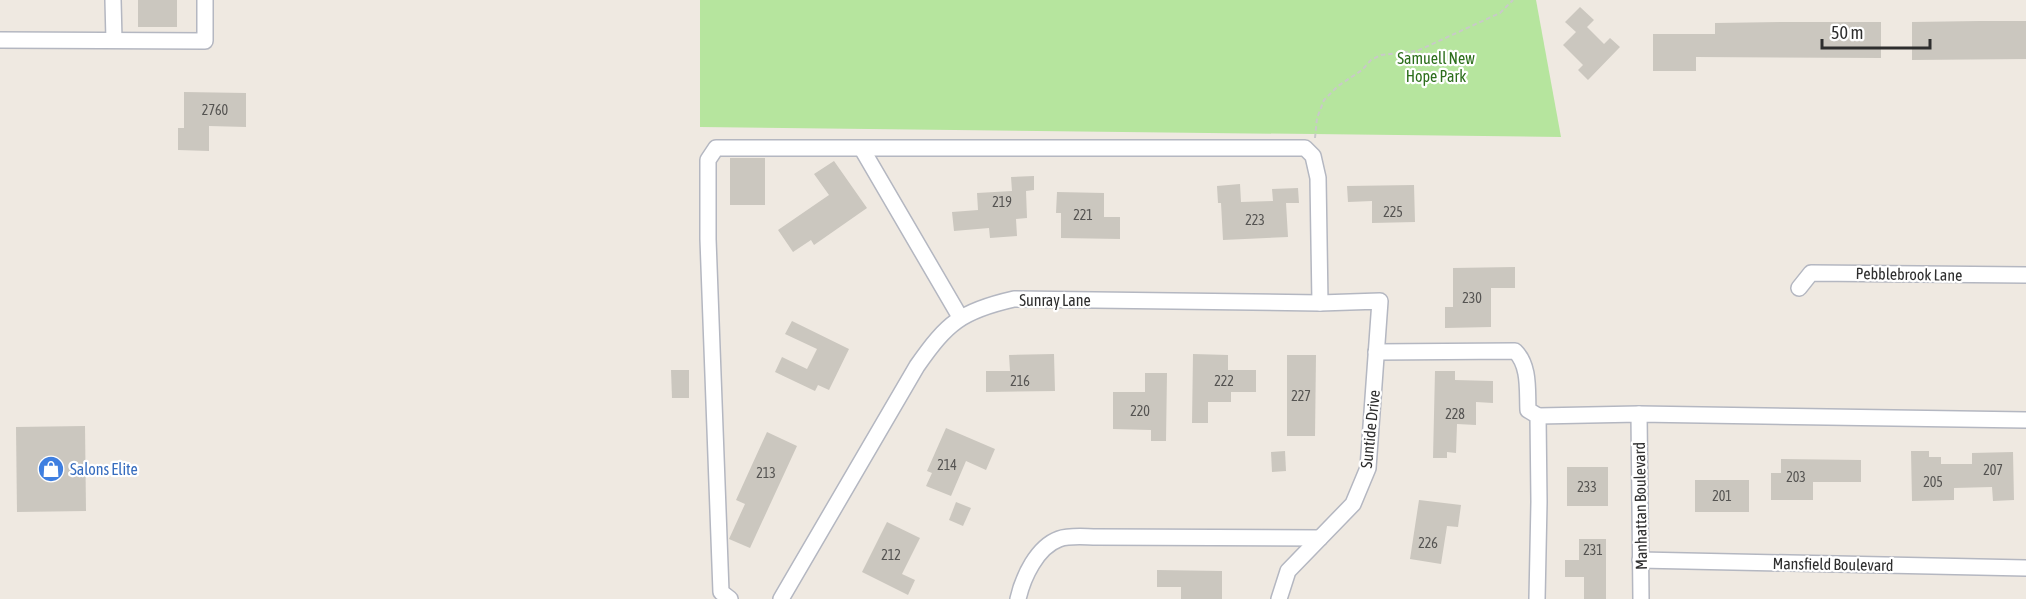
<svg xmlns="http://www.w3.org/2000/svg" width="2026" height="599" viewBox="0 0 2026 599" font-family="'Asap Condensed',sans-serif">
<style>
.green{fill:#b6e59e}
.building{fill:#cbc7bf}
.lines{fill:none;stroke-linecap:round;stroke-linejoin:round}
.minor-casing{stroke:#b4b7c1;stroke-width:18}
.path{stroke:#c9c9c9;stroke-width:2;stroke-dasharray:4.5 3;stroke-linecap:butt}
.minor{stroke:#fff;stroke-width:15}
.labels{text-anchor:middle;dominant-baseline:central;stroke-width:4.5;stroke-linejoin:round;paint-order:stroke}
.number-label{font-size:14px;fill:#555452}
.park-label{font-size:16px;fill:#2c6e1b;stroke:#fff}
.street-label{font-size:16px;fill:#2e2e2e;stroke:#fff}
.shop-label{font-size:16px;fill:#366cbe;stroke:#fff;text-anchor:start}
</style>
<rect width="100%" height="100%" fill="#efe9e1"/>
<polygon class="green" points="700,0 1536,0 1561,137 700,127"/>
<g class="building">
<rect x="138" y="0" width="39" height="27"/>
<polygon points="1580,7 1594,20 1587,27 1604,44 1610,38 1620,47 1588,80 1578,70 1583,65 1563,45 1576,32 1565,22"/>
<polygon points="1979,21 2026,21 2026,59 1912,60 1912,22"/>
<polygon points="1781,22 1881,22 1881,58 1696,57 1696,71 1653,71 1653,34 1715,34 1715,23"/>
<polygon points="184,92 246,93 246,127 209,126 209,151 178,150 178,128 184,128"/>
<rect x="730" y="158" width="35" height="47"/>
<polygon points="834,161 867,208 814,245 811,240 793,252 778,230 829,195 814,174"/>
<polygon points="1034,176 1034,190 1026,191 1027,218 1016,219 1017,236 990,238 989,228 954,231 952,212 978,210 977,193 1012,191 1011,177"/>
<polygon points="1240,184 1241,202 1273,201 1272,189 1298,188 1299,203 1286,203 1288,237 1223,240 1221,203 1218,203 1217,186"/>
<polygon points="1414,185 1415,222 1372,223 1372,201 1348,202 1347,186"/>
<polygon points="1057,192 1104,193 1104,217 1120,217 1120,239 1061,238 1061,213 1056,213"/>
<polygon points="1515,267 1515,288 1491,288 1491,327 1445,328 1445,307 1453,307 1453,268"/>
<polygon points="792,321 849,349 829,390 818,385 815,391 775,372 782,357 807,369 817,349 785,334"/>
<polygon points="1054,354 1055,391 986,392 986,371 1010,371 1009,355"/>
<polygon points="1193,354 1228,355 1228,370 1256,370 1256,392 1231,392 1231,402 1208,402 1208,423 1192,423"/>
<polygon points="1287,355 1316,355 1315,436 1287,436"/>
<polygon points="671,370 689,370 689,398 672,398"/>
<polygon points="1435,371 1455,371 1455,380 1493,381 1493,403 1476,402 1476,425 1457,424 1456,453 1447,452 1447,458 1433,458"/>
<polygon points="1145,373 1167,373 1166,441 1151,441 1151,430 1113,429 1113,392 1145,392"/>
<polygon points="85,426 86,511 17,512 16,427"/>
<polygon points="946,428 995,449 986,470 966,461 951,496 926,486 932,473 927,471"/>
<polygon points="767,432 797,446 750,548 729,539 745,504 736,500"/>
<polygon points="1285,451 1286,471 1272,472 1271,452"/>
<polygon points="1911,451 1929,451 1929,457 1941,457 1941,464 1972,464 1972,453 2013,452 2014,500 1993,501 1992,487 1954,488 1954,500 1912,501"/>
<polygon points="1781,459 1861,460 1861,482 1813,482 1813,500 1771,500 1771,473 1781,473"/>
<rect x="1567" y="467" width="41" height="39"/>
<rect x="1695" y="480" width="54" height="32"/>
<polygon points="1419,500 1461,505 1458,527 1447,526 1441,564 1410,559"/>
<polygon points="956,502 971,508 963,526 949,520"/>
<polygon points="887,522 920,538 902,574 915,580 908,595 862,572"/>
<polygon points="1579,539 1606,539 1606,599 1584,599 1584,577 1565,577 1565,560 1579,560"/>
<polygon points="1157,570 1222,571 1222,599 1181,599 1181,587 1157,587"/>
</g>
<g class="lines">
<g class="minor-casing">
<g id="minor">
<polyline points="113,0 114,40"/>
<polyline points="0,40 205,41 205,0"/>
<polyline points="862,149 960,317"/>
<polyline points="1799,288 1811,273 2026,275"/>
<path d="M1376,352L1515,351C1530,366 1527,390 1528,410L1538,416L1539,502L1537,599"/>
<polyline points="1639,414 1641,599"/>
<polyline points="1538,416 1639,414 2026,420"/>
<polyline points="1640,560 2026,568"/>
<polyline points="730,599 721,592 708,239 708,160 716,148 1305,148 1313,156 1318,178 1320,303"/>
<path d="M781,599L917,366C947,323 961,311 1014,299L1320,303L1380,301L1368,468L1353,504L1288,571L1279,599"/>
<path d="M1018,599C1023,577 1037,547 1059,539C1070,535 1085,537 1097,537L1320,538"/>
</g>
</g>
<polyline class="path" points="1315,138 1317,118 1324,100 1338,86 1362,70 1371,60 1381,55 1417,51 1500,13 1513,0"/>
<use href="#minor" class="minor"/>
</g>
<defs>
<g id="shop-disc" transform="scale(1.35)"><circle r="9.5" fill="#3f7fe0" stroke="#fff"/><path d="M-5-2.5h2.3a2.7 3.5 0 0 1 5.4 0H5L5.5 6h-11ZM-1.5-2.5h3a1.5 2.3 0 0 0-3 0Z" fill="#fff"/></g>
</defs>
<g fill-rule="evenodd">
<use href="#shop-disc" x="51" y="469"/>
</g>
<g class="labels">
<g class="number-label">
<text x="215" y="110">2760</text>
<text x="1002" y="202">219</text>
<text x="1393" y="212">225</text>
<text x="1083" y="215">221</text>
<text x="1255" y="220">223</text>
<text x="1472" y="298">230</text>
<text x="1020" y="381">216</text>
<text x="1224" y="381">222</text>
<text x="1301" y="396">227</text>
<text x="1140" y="411">220</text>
<text x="1455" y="414">228</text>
<text x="947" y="465">214</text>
<text x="1993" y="470">207</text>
<text x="766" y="473">213</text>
<text x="1796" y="477">203</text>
<text x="1933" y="482">205</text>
<text x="1587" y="487">233</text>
<text x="1722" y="496">201</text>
<text x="1428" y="543">226</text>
<text x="1593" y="550">231</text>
<text x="891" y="555">212</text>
</g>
<g class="park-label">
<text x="1436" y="58">Samuell New<tspan x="1436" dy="18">Hope Park</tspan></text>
</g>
<g class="street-label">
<text transform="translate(1909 274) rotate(1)">Pebblebrook Lane</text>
<text x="1055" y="300">Sunray Lane</text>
<text transform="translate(1370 429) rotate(-84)">Suntide Drive</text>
<text transform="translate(1640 506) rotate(-91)">Manhattan Boulevard</text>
<text transform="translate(1833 564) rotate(1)">Mansfield Boulevard</text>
</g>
<g class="shop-label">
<text x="70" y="469">Salons Elite</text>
</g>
</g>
<path d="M1822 39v9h108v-9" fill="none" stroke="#2e2e2e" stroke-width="3"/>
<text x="1831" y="39" font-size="18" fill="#2e2e2e" stroke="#ffffff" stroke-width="4.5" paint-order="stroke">50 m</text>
</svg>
